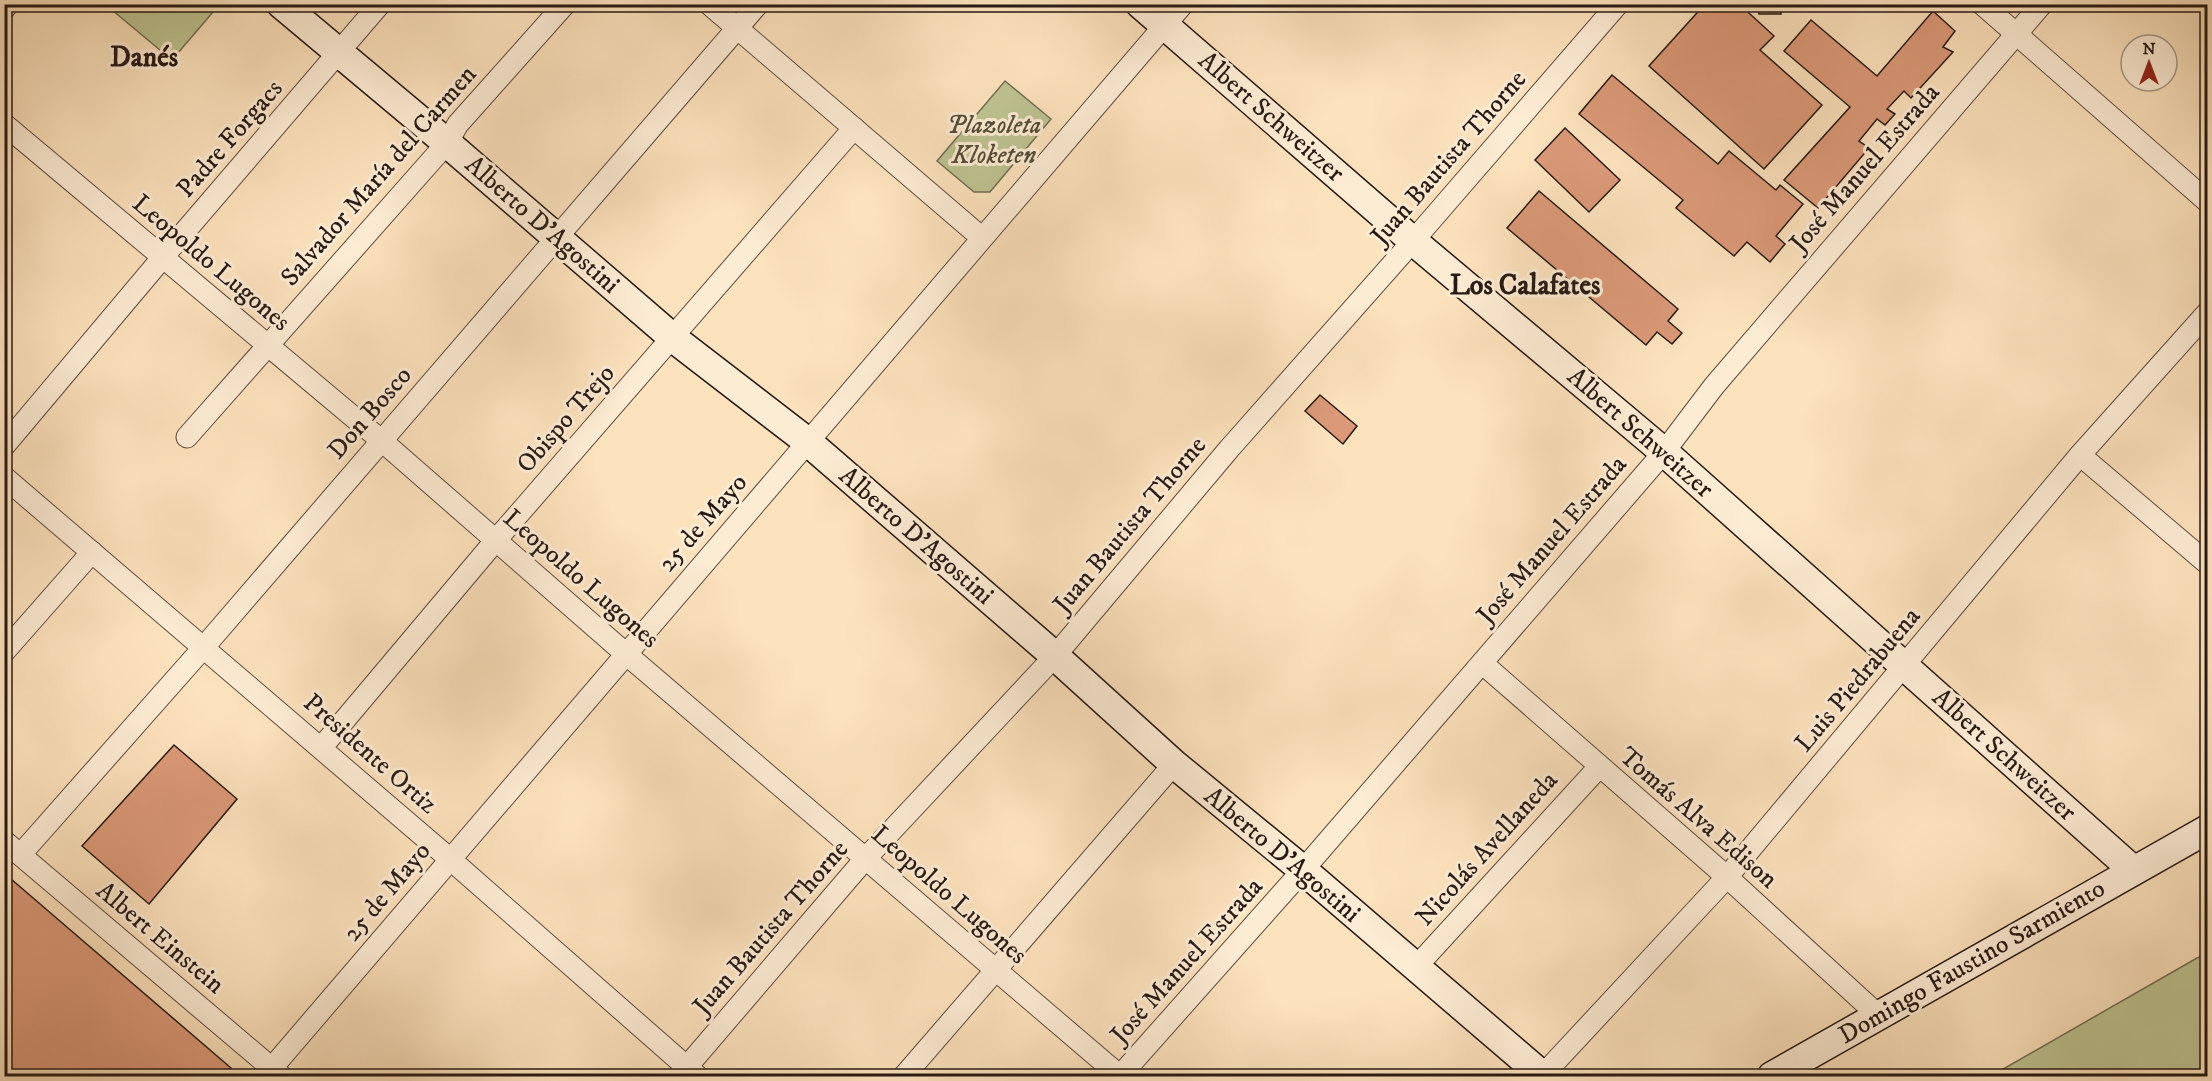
<svg xmlns="http://www.w3.org/2000/svg" width="2212" height="1081" viewBox="0 0 2212 1081" font-family="'IM FELL DW Pica',serif">
<style>
.green{fill:#bec392;stroke:#726e54;stroke-width:1.5}
.building{fill:#db9978;stroke:#271a15;stroke-width:1.5}
.lines{fill:none;stroke-linecap:round;stroke-linejoin:round}
.street-casing{stroke:#5c4c3f;stroke-width:23}
.secondary-casing{stroke:#271a15;stroke-width:31}
.street{stroke:#fdecd4;stroke-width:21}
.secondary{stroke:#fdecd4;stroke-width:28}
.labels{text-anchor:middle;dominant-baseline:central;stroke-width:6;stroke-linejoin:round;paint-order:stroke}
.street-label{font-size:26px;fill:#271a15;stroke:#fdecd4}
.park-label{font-size:26px;font-style:italic;fill:#544d3a;stroke:#fdecd4}
.quarter-label{font-size:28px;font-weight:bold;fill:#271a15;stroke:#fdecd4}
</style>
<rect width="100%" height="100%" fill="#fce2bd"/>
<filter id="stains"><feTurbulence type="fractalNoise" baseFrequency=".00333" numOctaves="4"/><feColorMatrix values="0 0 0 0 .2 0 0 0 0 .09 0 0 0 0 .02 0 0 0 .5 -.17"/></filter>
<radialGradient id="worn" r=".72"><stop offset=".6" stop-color="#630" stop-opacity="0"/><stop offset="1" stop-color="#630" stop-opacity=".3"/></radialGradient>
<g class="green">
<polygon points="106,5 219,5 172,60"/>
<polygon points="1005,81 1051,119 990,192 974,192 937,161"/>
<polygon points="2207,955 2207,1076 1991,1076 2197,958"/>
</g>
<g class="building">
<polygon points="1705,4 1739,4 1774,36 1760,50 1822,105 1764,169 1649,66"/>
<polygon points="1758,4 1780,4 1781,14 1759,14"/>
<polygon points="1933,11 1955,31 1943,47 1953,52 1911,98 1904,91 1887,109 1895,114 1885,125 1877,119 1859,141 1869,148 1818,208 1784,180 1850,107 1784,51 1811,20 1877,76"/>
<polygon points="1612,75 1718,164 1729,151 1776,190 1780,185 1803,204 1776,236 1785,244 1770,262 1747,242 1734,256 1676,208 1683,200 1579,114"/>
<polygon points="1565,128 1620,180 1589,212 1535,160"/>
<polygon points="1539,191 1678,309 1668,321 1682,333 1672,344 1657,332 1646,345 1507,228"/>
<polygon points="1320,395 1357,426 1343,444 1305,411"/>
<polygon points="174,745 237,799 149,904 82,846"/>
<polygon points="4,873 231,1068 223,1076 4,1076"/>
</g>
<g class="lines">
<g class="street-casing">
<g id="street">
<polyline points="709,4 982,238"/>
<polyline points="1982,4 2208,202"/>
<polyline points="4,9 8,4"/>
<polyline points="4,124 382,441 626,654 1120,1076 1303,870 1664,452 1714,386 2042,4"/>
<polyline points="187,437 447,143 458,124 565,4"/>
<polyline points="4,446 163,257 380,4"/>
<polyline points="2080,455 2208,564"/>
<polyline points="4,477 450,859 697,1076"/>
<polyline points="4,652 92,552"/>
<polyline points="1482,663 1727,877 1878,1015"/>
<polyline points="321,748 496,540 854,128"/>
<polyline points="4,841 281,1076"/>
<polyline points="21,854 204,647 758,4"/>
<polyline points="1415,968 1599,767"/>
<polyline points="265,1076 1183,4"/>
<polyline points="679,1076 865,859 1055,656 1229,449 1413,241 1618,4"/>
<polyline points="904,1076 1174,764"/>
<polyline points="1542,1076 1727,877 2080,455 2208,312"/>
</g>
</g>
<g class="secondary-casing">
<g id="secondary">
<polyline points="281,4 447,143 673,338 808,442 1055,656 1174,764 1303,870 1543,1076"/>
<polyline points="1140,4 1413,241 1664,452 2133,870"/>
<polyline points="1772,1076 2208,829"/>
</g>
</g>
<use href="#street" class="street"/>
<use href="#secondary" class="secondary"/>
</g>
<g class="labels">
<g class="street-label">
<text transform="translate(1271 117) rotate(41)">Albert Schweitzer</text>
<text transform="translate(230 139) rotate(-49)">Padre Forgacs</text>
<text transform="translate(1449 158) rotate(-49)">Juan Bautista Thorne</text>
<text transform="translate(1865 168) rotate(-49)">José Manuel Estrada</text>
<text transform="translate(379 176) rotate(-49)">Salvador María del Carmen</text>
<text transform="translate(542 225) rotate(41)">Alberto D'Agostini</text>
<text transform="translate(211 263) rotate(40)">Leopoldo Lugones</text>
<text transform="translate(370 413) rotate(-49)">Don Bosco</text>
<text transform="translate(566 419) rotate(-49)">Obispo Trejo</text>
<text transform="translate(1640 433) rotate(41)">Albert Schweitzer</text>
<text transform="translate(703 523) rotate(-49)">25 de Mayo</text>
<text transform="translate(1130 525) rotate(-50)">Juan Bautista Thorne</text>
<text transform="translate(916 536) rotate(41)">Alberto D'Agostini</text>
<text transform="translate(1552 540) rotate(-49)">José Manuel Estrada</text>
<text transform="translate(581 579) rotate(41)">Leopoldo Lugones</text>
<text transform="translate(1858 680) rotate(-50)">Luis Piedrabuena</text>
<text transform="translate(370 754) rotate(41)">Presidente Ortiz</text>
<text transform="translate(2004 755) rotate(42)">Albert Schweitzer</text>
<text transform="translate(1698 818) rotate(41)">Tomás Alva Edison</text>
<text transform="translate(1487 849) rotate(-48)">Nicolás Avellaneda</text>
<text transform="translate(1282 855) rotate(40)">Alberto D'Agostini</text>
<text transform="translate(387 892) rotate(-50)">25 de Mayo</text>
<text transform="translate(949 895) rotate(41)">Leopoldo Lugones</text>
<text transform="translate(771 928) rotate(-49)">Juan Bautista Thorne</text>
<text transform="translate(160 938) rotate(40)">Albert Einstein</text>
<text transform="translate(1187 961) rotate(-48)">José Manuel Estrada</text>
<text transform="translate(1972 962) rotate(-30)">Domingo Faustino Sarmiento</text>
</g>
<g class="park-label">
<text x="994" y="125">Plazoleta<tspan x="994" dy="30">Kloketen</tspan></text>
</g>
<g class="quarter-label">
<text x="144" y="57">Danés</text>
<text x="1525" y="285">Los Calafates</text>
</g>
</g>
<rect width="2212" height="1081" fill="none" stroke="#fce2bd" stroke-width="24"/>
<rect x="6" y="6" width="2200" height="1069" fill="none" stroke="#271a15" stroke-width="3"/>
<rect x="12" y="12" width="2188" height="1057" fill="none" stroke="#271a15" stroke-width="1.5"/>
<g transform="translate(2149 63)"><circle r="28" fill="#fdecd4" stroke="#a79888" stroke-width="1.5"/>
<path d="M0-4.5L10 22L0 15L-10 22Z" fill="#8f2418"/>
<text y="-9" font-size="16" font-weight="bold" text-anchor="middle" fill="#271a15">N</text>
</g>
<rect width="100%" height="100%" filter="url(#stains)"/>
<rect width="100%" height="100%" fill="url(#worn)"/>
</svg>
